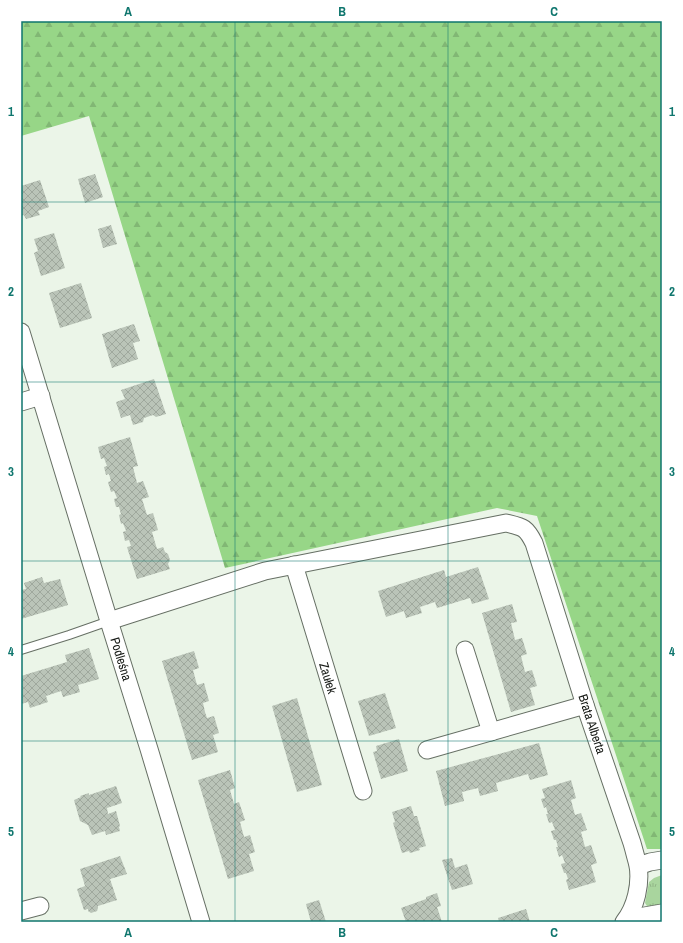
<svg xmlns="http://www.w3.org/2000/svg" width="683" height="943" viewBox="0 0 683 943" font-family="'Archivo Narrow',sans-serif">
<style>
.grass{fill:url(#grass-tufts)}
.forest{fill:url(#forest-firs)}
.building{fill:url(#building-cross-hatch)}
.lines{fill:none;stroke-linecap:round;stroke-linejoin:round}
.service-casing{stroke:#666f64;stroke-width:10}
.minor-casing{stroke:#666f64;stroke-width:19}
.service{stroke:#fff;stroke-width:8}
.minor{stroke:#fff;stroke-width:17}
.grid{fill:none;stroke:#0f766e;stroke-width:1;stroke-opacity:0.55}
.labels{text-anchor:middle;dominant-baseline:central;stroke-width:3;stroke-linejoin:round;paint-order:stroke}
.street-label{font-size:13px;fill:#181b17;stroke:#fff}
.neatline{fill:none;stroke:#0f766e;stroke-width:1.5}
.grid-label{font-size:13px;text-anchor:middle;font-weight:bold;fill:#0f766e}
</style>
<defs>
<pattern id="grass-tufts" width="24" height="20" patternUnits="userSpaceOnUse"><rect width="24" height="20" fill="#a9d59e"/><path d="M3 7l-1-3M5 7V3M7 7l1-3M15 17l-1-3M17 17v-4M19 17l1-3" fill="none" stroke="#91b687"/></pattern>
<pattern id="forest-firs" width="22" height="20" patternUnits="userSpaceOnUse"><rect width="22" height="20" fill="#97d687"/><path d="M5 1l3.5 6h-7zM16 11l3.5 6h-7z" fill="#81b774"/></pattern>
<pattern id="building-cross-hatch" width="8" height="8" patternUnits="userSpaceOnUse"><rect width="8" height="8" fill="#bac4b8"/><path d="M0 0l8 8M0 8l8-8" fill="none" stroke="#9fa89d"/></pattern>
</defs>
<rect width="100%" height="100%" fill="#ebf5e8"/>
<polygon class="grass" points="662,875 662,906 650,908 647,906 645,903 649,882 654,878"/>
<polygon class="forest" points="21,21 662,21 662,849 647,849 537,516 497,508 225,568 89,116 21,136"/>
<g class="building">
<polygon points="95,174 103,197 85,203 78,179"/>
<polygon points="40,180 49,207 38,211 40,215 26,219 24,215 21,216 21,186"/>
<polygon points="111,225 117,244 103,248 98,229"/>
<polygon points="54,233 65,268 41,276 34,253 38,251 34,239"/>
<polygon points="81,283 92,318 60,328 49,293"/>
<polygon points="134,324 140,341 133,343 138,359 112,368 102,334"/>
<polygon points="154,379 166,414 156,417 153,415 144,418 143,422 133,425 130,415 121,418 116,402 125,399 121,390"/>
<polygon points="130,437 138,466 133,467 137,483 143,481 149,497 142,499 147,515 153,513 158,530 152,532 157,549 163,547 165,552 168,554 170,560 168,564 170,569 137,579 127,547 131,546 129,540 125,541 123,532 126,531 123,523 121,524 119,515 121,514 119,507 116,507 114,499 117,498 114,491 111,492 108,482 111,481 109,474 106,475 104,467 107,466 104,458 101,459 98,447"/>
<polygon points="478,567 489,599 472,604 470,598 437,608 435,602 420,607 422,613 406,618 404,611 386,617 378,591 444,570 446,577"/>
<polygon points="42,577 44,583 60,579 68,605 21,619 21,590 26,589 24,583"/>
<polygon points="512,604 517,622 511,623 515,640 522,638 527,654 521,656 525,672 532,670 537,686 530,688 535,705 511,712 482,613"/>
<polygon points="89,648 99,679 78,685 80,692 63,697 61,691 46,696 48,702 30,708 28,702 21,704 21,676 67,662 65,655"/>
<polygon points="194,651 199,668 193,670 197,685 204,683 209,701 203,703 205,712 207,718 214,716 219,733 213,735 218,752 192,760 162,661"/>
<polygon points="385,693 396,728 369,736 358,701"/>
<polygon points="297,698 322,785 297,792 272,706"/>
<polygon points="399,739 408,771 381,779 373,752 377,751 376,746"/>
<polygon points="539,743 548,775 530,780 528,774 496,783 498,791 480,796 478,788 462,792 464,801 445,806 436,771"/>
<polygon points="230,770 235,788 230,790 234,804 239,802 245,820 240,822 244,837 250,835 255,852 249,854 254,871 228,879 198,780"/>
<polygon points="571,780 576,798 571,800 575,815 581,813 587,830 581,832 585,847 591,845 597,863 591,865 596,882 569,890 566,880 568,879 566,873 564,873 561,864 565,863 562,855 559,857 556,847 558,847 556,840 554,840 551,831 555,830 552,822 549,823 546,814 548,814 546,807 544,808 541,799 545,798 542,789"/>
<polygon points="116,786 122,803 107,808 108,814 116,811 120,826 119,827 120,831 106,835 105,831 92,835 88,825 80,821 74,800 81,797 80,796 89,793 89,795"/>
<polygon points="411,806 414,816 417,816 426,846 419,848 420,850 410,853 409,851 402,853 393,823 395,822 392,812"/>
<polygon points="120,856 127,874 110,879 117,900 98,906 98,908 97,911 91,913 88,911 88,909 84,910 77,889 85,886 80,869"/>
<polygon points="452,858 455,868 467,864 473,884 452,890 442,860"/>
<polygon points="437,893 441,906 437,907 442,922 406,922 401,908 426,899 426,897"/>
<polygon points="319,900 326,922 311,922 306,904"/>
<polygon points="526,909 530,922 499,922 498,918"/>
</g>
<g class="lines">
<g class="service-casing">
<polyline id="service" points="21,650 69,635 109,621"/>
</g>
<g class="minor-casing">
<g id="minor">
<polyline points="21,332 109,621 149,749 201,922"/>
<polyline points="21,402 41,396"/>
<polyline points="294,565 363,791"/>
<path d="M109,621L265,571L506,523C523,527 526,527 534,543L585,705L632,843C634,850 636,858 638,865C641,884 636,907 624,922"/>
<polyline points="465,650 491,732"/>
<polyline points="427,750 585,705"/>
<polyline points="638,866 650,862 662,860"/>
<polyline points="21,911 40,906"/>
<polyline points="627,919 662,913"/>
</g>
</g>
<use href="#service" class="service"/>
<use href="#minor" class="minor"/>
</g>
<path class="grid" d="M235,21V922M448,21V922M21,202H662M21,382H662M21,561H662M21,741H662"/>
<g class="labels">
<g class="street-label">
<text transform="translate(121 659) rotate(73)">Podleśna</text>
<text transform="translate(328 678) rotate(73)">Zaułek</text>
<text transform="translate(592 724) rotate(72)">Brata Alberta</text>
</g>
</g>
<rect width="683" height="943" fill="none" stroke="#ffffff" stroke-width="44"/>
<rect x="22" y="22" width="639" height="899" class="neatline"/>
<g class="grid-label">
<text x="128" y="16">A</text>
<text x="342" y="16">B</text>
<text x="554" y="16">C</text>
<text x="11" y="116">1</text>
<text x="672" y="116">1</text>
<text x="11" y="296">2</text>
<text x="672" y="296">2</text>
<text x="11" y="476">3</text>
<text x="672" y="476">3</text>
<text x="11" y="656">4</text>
<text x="672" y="656">4</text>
<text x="11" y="836">5</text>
<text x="672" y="836">5</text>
<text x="128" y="937">A</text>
<text x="342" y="937">B</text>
<text x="554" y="937">C</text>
</g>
</svg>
